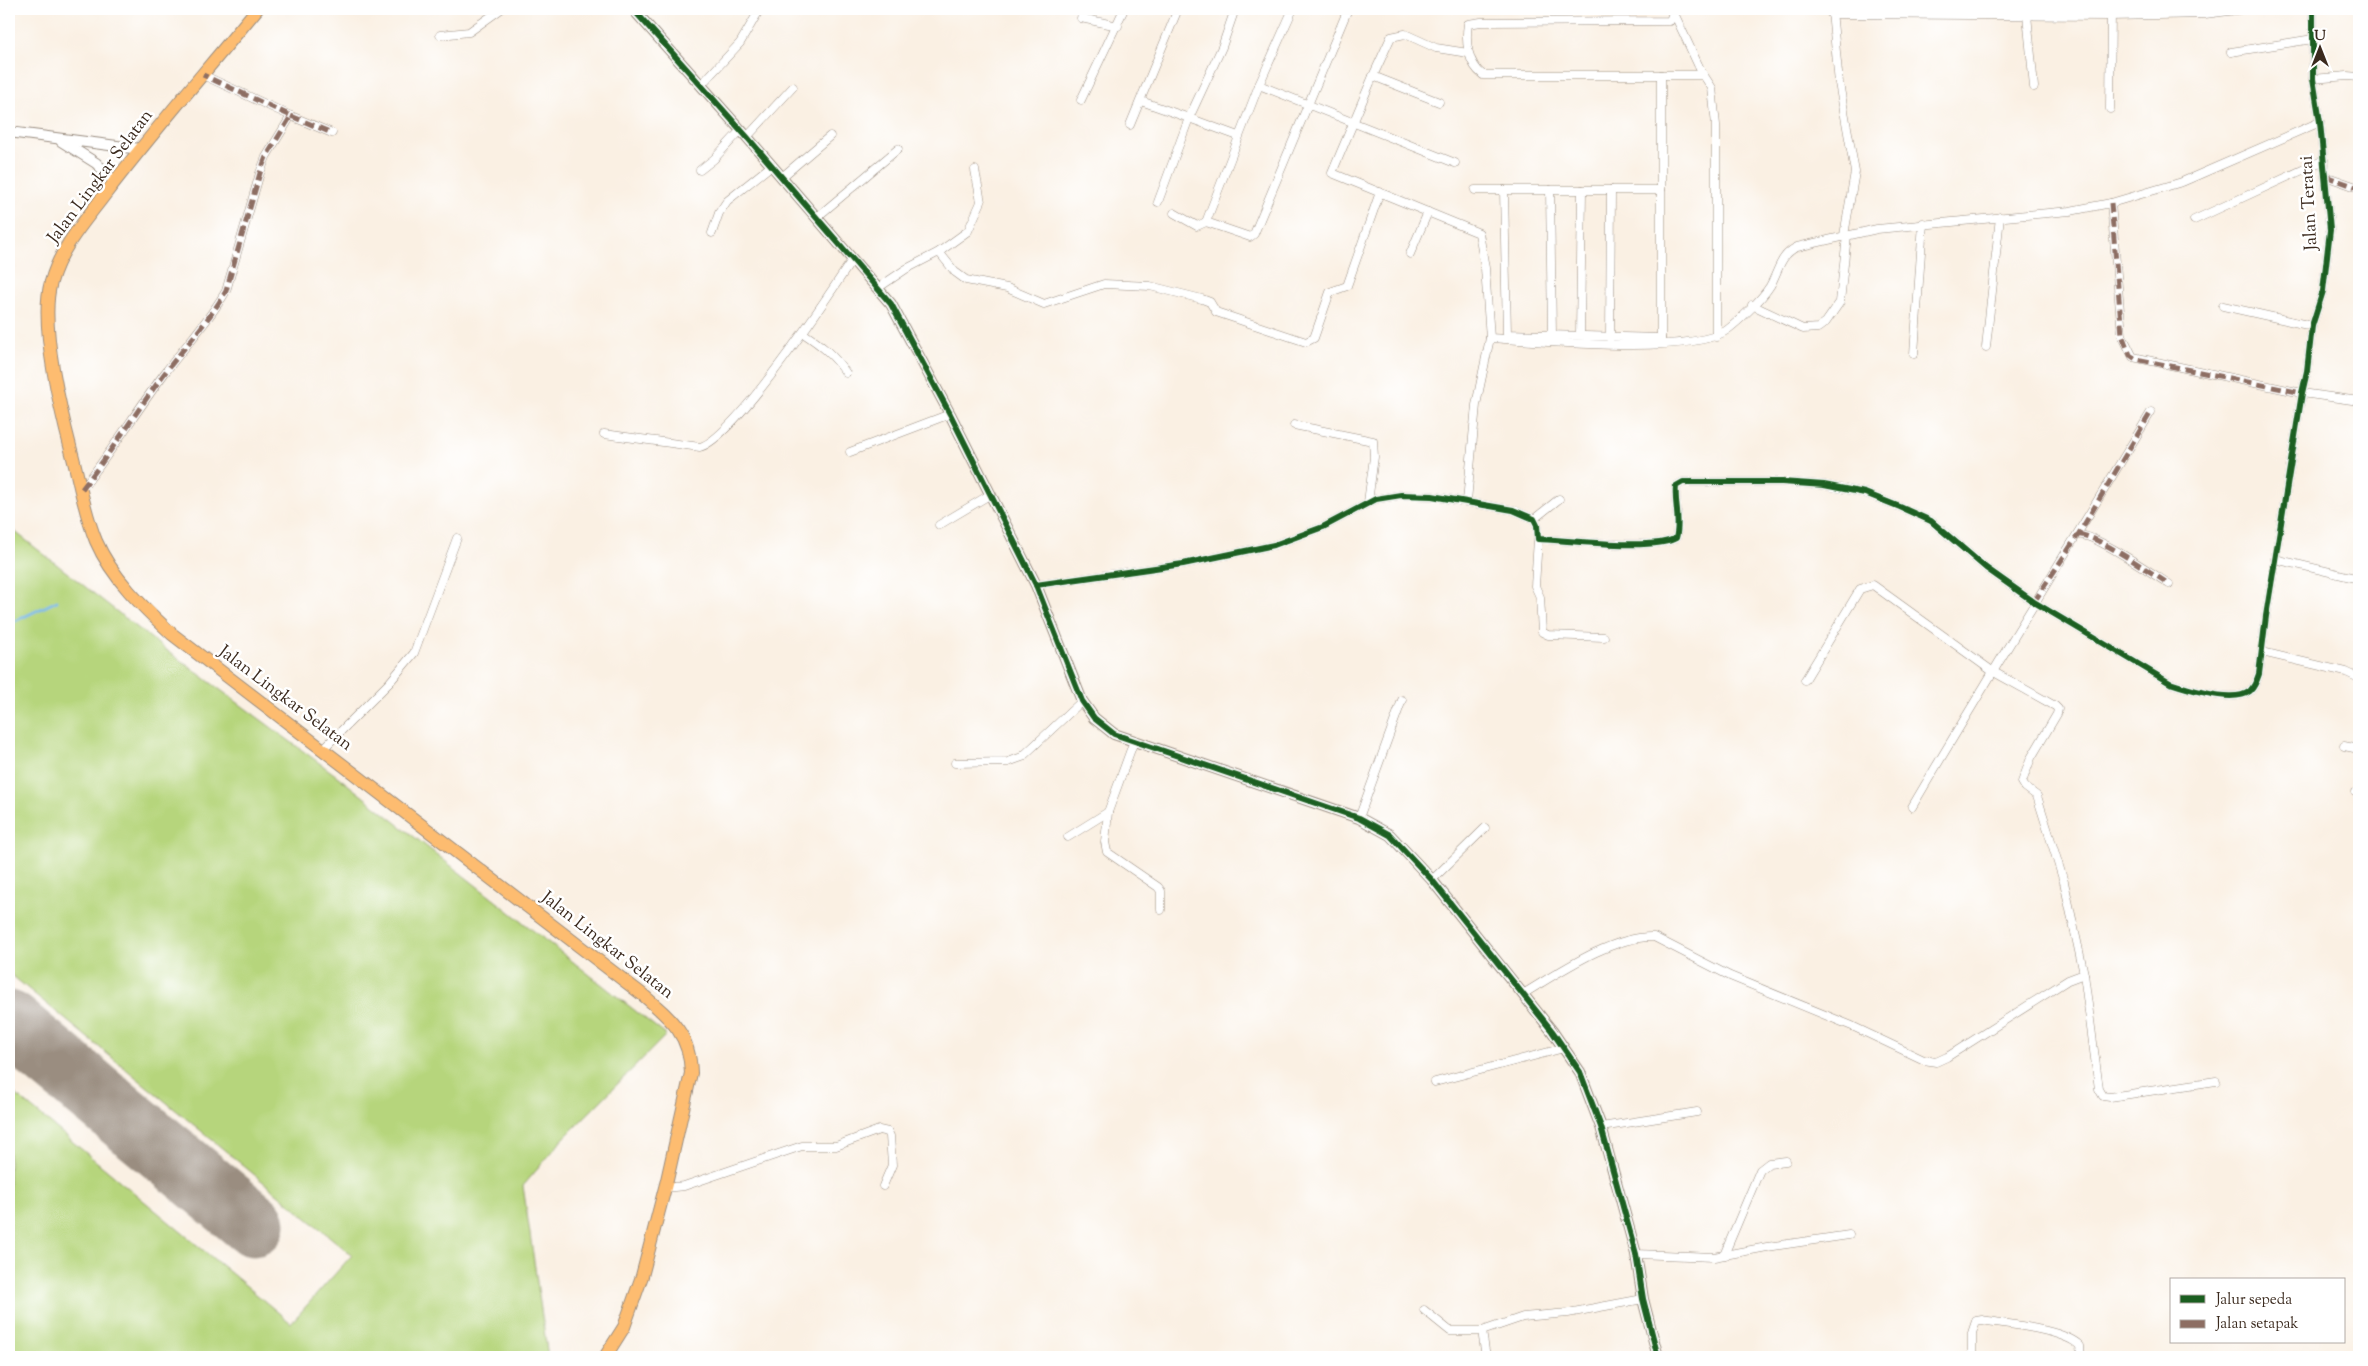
<svg xmlns="http://www.w3.org/2000/svg" width="2368" height="1366" viewBox="0 0 2368 1366" font-family="'Sorts Mill Goudy',serif">
<style>
.green{fill:#b6d57c;stroke:#78804d}
.lines{fill:none;stroke-linecap:round;stroke-linejoin:round}
.stream{stroke:#77b8eb;stroke-width:3}
.runway{stroke:#9a8d80;stroke-width:65}
.minor-casing{stroke:#9a8d80;stroke-width:9}
.tertiary-casing{stroke:#9a8d80;stroke-width:12}
.trunk-casing{stroke:#9a8d80;stroke-width:14}
.minor{stroke:#fff;stroke-width:8}
.tertiary{stroke:#fff;stroke-width:10}
.trunk{stroke:#fdbc6f;stroke-width:12}
.quiet{stroke:#8d6e63;stroke-width:5;stroke-dasharray:10 5;stroke-linecap:butt}
.cycleway-casing{stroke:#fff;stroke-width:9}
.cycleway{stroke:#1b5e20;stroke-width:6}
.labels{text-anchor:middle;dominant-baseline:central;stroke-width:5;stroke-linejoin:round;paint-order:stroke}
.street-label{font-size:18px;fill:#3b2a1e;stroke:#fff}
</style>
<rect width="100%" height="100%" fill="#fff"/>
<filter id="ink" filterUnits="userSpaceOnUse"><feTurbulence type="fractalNoise" baseFrequency=".02" numOctaves="2"/><feDisplacementMap in="SourceGraphic" scale="10" xChannelSelector="R" yChannelSelector="G"/><feConvolveMatrix kernelMatrix="1 2 1 2 8 2 1 2 1" color-interpolation-filters="sRGB"/></filter>
<filter id="wash" filterUnits="userSpaceOnUse"><feTurbulence type="fractalNoise" baseFrequency=".0096" numOctaves="4" result="noise"/><feDisplacementMap in="SourceGraphic" scale="20" xChannelSelector="R" yChannelSelector="G"/><feGaussianBlur stdDeviation="1.12" result="paint"/><feColorMatrix in="noise" values="0 0 0 0 0 0 0 0 0 0 0 0 0 0 0 0 0 1.4 0 .05"/><feComposite in="paint" operator="in"/></filter>
<g filter="url(#wash)">
<rect width="100%" height="100%" fill="#faf0e3"/>
<polygon class="green" points="9,527 157,643 337,776 666,1035 564,1138 523,1186 548,1357 9,1357 9,1089 291,1323 352,1255 9,973"/>
<g class="lines">
<polyline class="stream" points="9,624 57,601"/>
<polyline class="runway" points="9,1023 253,1224"/>
</g>
</g>
<g filter="url(#ink)">
<g class="lines">
<g class="minor-casing">
<g id="minor">
<polyline points="1235,9 1222,47 1189,118 1238,136"/>
<polyline points="1293,9 1259,85 1206,222 1250,237 1254,234 1348,9"/>
<polyline points="1673,11 1701,71 1712,88 1716,125 1716,337"/>
<polyline points="1832,11 1839,83 1855,172 1844,235"/>
<polyline points="1831,14 2110,16 2205,14 2245,9"/>
<polyline points="2027,15 2034,87"/>
<polyline points="1081,18 1118,26"/>
<polyline points="440,35 469,32 501,9"/>
<polyline points="2231,52 2313,39"/>
<path d="M1661,75H1483C1468,64 1465,42 1468,24L1481,22L1670,21L1673,12"/>
<polyline points="1373,76 1439,102"/>
<polyline points="2313,79 2347,76 2359,77"/>
<polyline points="701,85 740,43 760,9"/>
<polyline points="1259,85 1455,163"/>
<polyline points="1081,100 1124,9"/>
<polyline points="1141,101 1189,118 1158,202"/>
<polyline points="2110,109 2111,9"/>
<polyline points="291,116 332,133"/>
<polyline points="1130,125 1178,9"/>
<polyline points="747,137 793,87"/>
<polyline points="700,170 714,159 740,131"/>
<polyline points="2325,176 2359,188"/>
<polyline points="782,177 830,136"/>
<polyline points="1475,190 1661,190"/>
<polyline points="1504,190 1507,334 1661,338 1661,341"/>
<polyline points="1550,190 1552,335"/>
<polyline points="2111,203 2122,335 2133,357 2302,393 2359,401"/>
<polyline points="1174,213 1197,226 1206,222"/>
<polyline points="816,218 898,149"/>
<polyline points="2194,220 2324,160"/>
<polyline points="712,233 719,213 727,201 772,165"/>
<polyline points="939,252 968,231 981,202 975,170"/>
<polyline points="1410,254 1428,212"/>
<polyline points="878,288 906,269 939,252 955,272 966,280 1007,288 1044,304 1104,284 1150,286 1202,299 1210,302 1216,312 1306,342 1314,338 1330,292 1347,286 1380,192"/>
<polyline points="1752,305 1803,329 1818,328 1826,322 1840,302 1847,235"/>
<polyline points="2223,306 2312,326"/>
<path d="M803,333C821,345 834,355 846,373"/>
<polyline points="1580,335 1582,190"/>
<path d="M1490,338C1539,341 1692,356 1727,330C1740,320 1762,299 1770,286C1779,270 1780,255 1797,247L1877,229L2070,211L2111,203L2182,182L2320,122"/>
<polyline points="1610,338 1611,190"/>
<polyline points="1661,338 1661,75 1703,75"/>
<polyline points="1986,347 2000,217"/>
<polyline points="1914,354 1923,223"/>
<polyline points="1294,425 1373,441 1374,457 1368,502"/>
<path d="M604,434L700,447C734,438 829,295 852,260"/>
<polyline points="850,452 950,414"/>
<path d="M82,489C111,452 136,412 164,374C185,346 209,321 226,291L260,173L266,157L291,116L203,75"/>
<polyline points="1467,501 1476,405 1490,338 1485,268 1479,233 1332,173 1373,76 1391,37 1405,34 1436,48 1468,53"/>
<polyline points="1534,519 1559,499"/>
<polyline points="939,525 991,494"/>
<path d="M2078,535C2092,532 2153,574 2169,584"/>
<polyline points="1538,539 1535,586 1540,597 1542,632 1548,635 1604,637"/>
<polyline points="2275,559 2359,579"/>
<path d="M1036,585L1183,564L1274,545L1323,527L1376,499L1401,495L1432,496L1513,510L1534,519L1537,525L1538,539C1566,540 1655,551 1676,538C1681,521 1674,503 1676,486L1683,482H1782L1824,485L1865,493L1900,507L1931,521L1986,568L2034,602L2170,683C2188,689 2234,704 2250,691C2255,686 2257,680 2259,674L2266,616L2302,393L2307,371L2312,326L2323,291L2330,230L2320,122L2313,79V9"/>
<polyline points="2262,652 2346,672 2359,678"/>
<polyline points="1805,680 1860,589 1873,585 1992,671 2055,706 2058,709 2057,714 2031,758 2022,782 2025,787 2037,796 2064,882 2084,974 2099,1089 2103,1096 2110,1097 2216,1081"/>
<polyline points="2344,746 2359,749"/>
<polyline points="323,749 389,683 414,653 457,538"/>
<polyline points="955,763 1008,762 1022,757 1082,701"/>
<polyline points="2356,792 2359,793"/>
<path d="M1912,807C1990,674 2072,544 2151,412"/>
<polyline points="1108,812 1105,842 1107,852 1158,887 1161,891 1161,910"/>
<polyline points="1359,818 1402,700"/>
<polyline points="1068,837 1108,812 1134,741"/>
<polyline points="1432,880 1485,828"/>
<path d="M1523,994C1558,973 1613,935 1654,937L1730,976L1852,1026L1924,1060L1936,1062L1947,1057L2068,980L2084,974"/>
<polyline points="1435,1082 1564,1048"/>
<polyline points="1601,1127 1697,1112"/>
<polyline points="665,1188 684,1186 802,1146 836,1146 879,1130 888,1132 890,1136 892,1165 883,1186"/>
<polyline points="1636,1254 1714,1257 1767,1247 1849,1235"/>
<polyline points="1724,1255 1760,1170 1769,1163 1786,1161"/>
<polyline points="1424,1310 1450,1331 1482,1331"/>
<polyline points="1486,1357 1482,1331 1523,1317 1568,1313 1643,1299"/>
<path d="M1972,1357V1333L1976,1321L1982,1320C2005,1324 2064,1329 2080,1346L2081,1357"/>
</g>
</g>
<g class="tertiary-casing">
<g id="tertiary">
<polyline points="633,9 747,137 891,304 950,414 1036,585 1082,701 1094,718 1114,734 1359,818 1390,835 1432,880 1552,1031 1580,1072 1601,1127 1636,1254 1643,1299 1658,1357"/>
<polyline points="9,132 140,149"/>
<polyline points="61,141 96,163 115,182"/>
</g>
</g>
<g class="trunk-casing">
<path id="trunk" d="M257,9C207,70 154,130 106,193C85,221 60,248 51,282C39,323 60,408 71,450C79,479 84,512 96,541C112,578 143,607 172,634L643,995C671,1019 690,1034 691,1073L667,1180L642,1276L624,1327L605,1357"/>
</g>
<use href="#minor" class="minor"/>
<use href="#tertiary" class="tertiary"/>
<use href="#trunk" class="trunk"/>
<g class="quiet">
<polyline points="291,116 332,133"/>
<polyline points="2325,176 2359,188"/>
<polyline points="2111,203 2122,335 2130,355 2136,359 2302,393"/>
<path d="M82,489C111,452 136,412 164,374C185,346 209,321 226,291L260,173L266,157L291,116L203,75"/>
<path d="M2078,535C2092,532 2153,574 2169,584"/>
<polyline points="2034,602 2078,535 2151,412"/>
</g>
<g class="cycleway-casing">
<g id="cycleway">
<polyline points="633,9 747,137 891,304 950,414 1036,585 1082,701 1094,718 1114,734 1359,818 1390,835 1432,880 1552,1031 1580,1072 1601,1127 1636,1254 1643,1299 1658,1357"/>
<path d="M1036,585L1183,564L1274,545L1323,527L1376,499L1401,495L1432,496L1513,510L1534,519L1537,525L1538,539C1566,540 1655,551 1676,538C1681,521 1674,503 1676,486L1683,482H1782L1824,485L1865,493L1900,507L1931,521L1986,568L2034,602L2170,683C2188,689 2234,704 2250,691C2255,686 2257,680 2259,674L2266,616L2302,393L2307,371L2312,326L2323,291L2330,230L2320,122L2313,79V9"/>
</g>
</g>
<use href="#cycleway" class="cycleway"/>
</g>
</g>
<g class="labels">
<g class="street-label">
<text transform="translate(101 177) rotate(-53)">Jalan Lingkar Selatan</text>
<text transform="translate(2310 203) rotate(-93)">Jalan Teratai</text>
<text transform="translate(285 699) rotate(37)">Jalan Lingkar Selatan</text>
<text transform="translate(607 946) rotate(38)">Jalan Lingkar Selatan</text>
</g>
</g>
<rect width="2368" height="1366" fill="none" stroke="#fff" stroke-width="30"/>
<rect x="2170" y="1278" width="175" height="65" fill="#ffffff" stroke="#b1aaa5"/>
<rect x="2180" y="1295" width="25" height="8" fill="#1b5e20" stroke="#b1aaa5"/>
<text x="2216" y="1304" font-size="15" fill="#3b2a1e">Jalur sepeda</text>
<rect x="2180" y="1320" width="25" height="8" fill="#8d6e63" stroke="#b1aaa5"/>
<text x="2216" y="1328" font-size="15" fill="#3b2a1e">Jalan setapak</text>
<g transform="translate(2320 48)" stroke="#ffffff" stroke-width="4" paint-order="stroke">
<path d="M0-4L9 19L0 12L-9 19Z" fill="#3b2a1e"/>
<text y="-8" font-size="14" font-weight="bold" text-anchor="middle" fill="#3b2a1e">U</text>
</g>
</svg>
